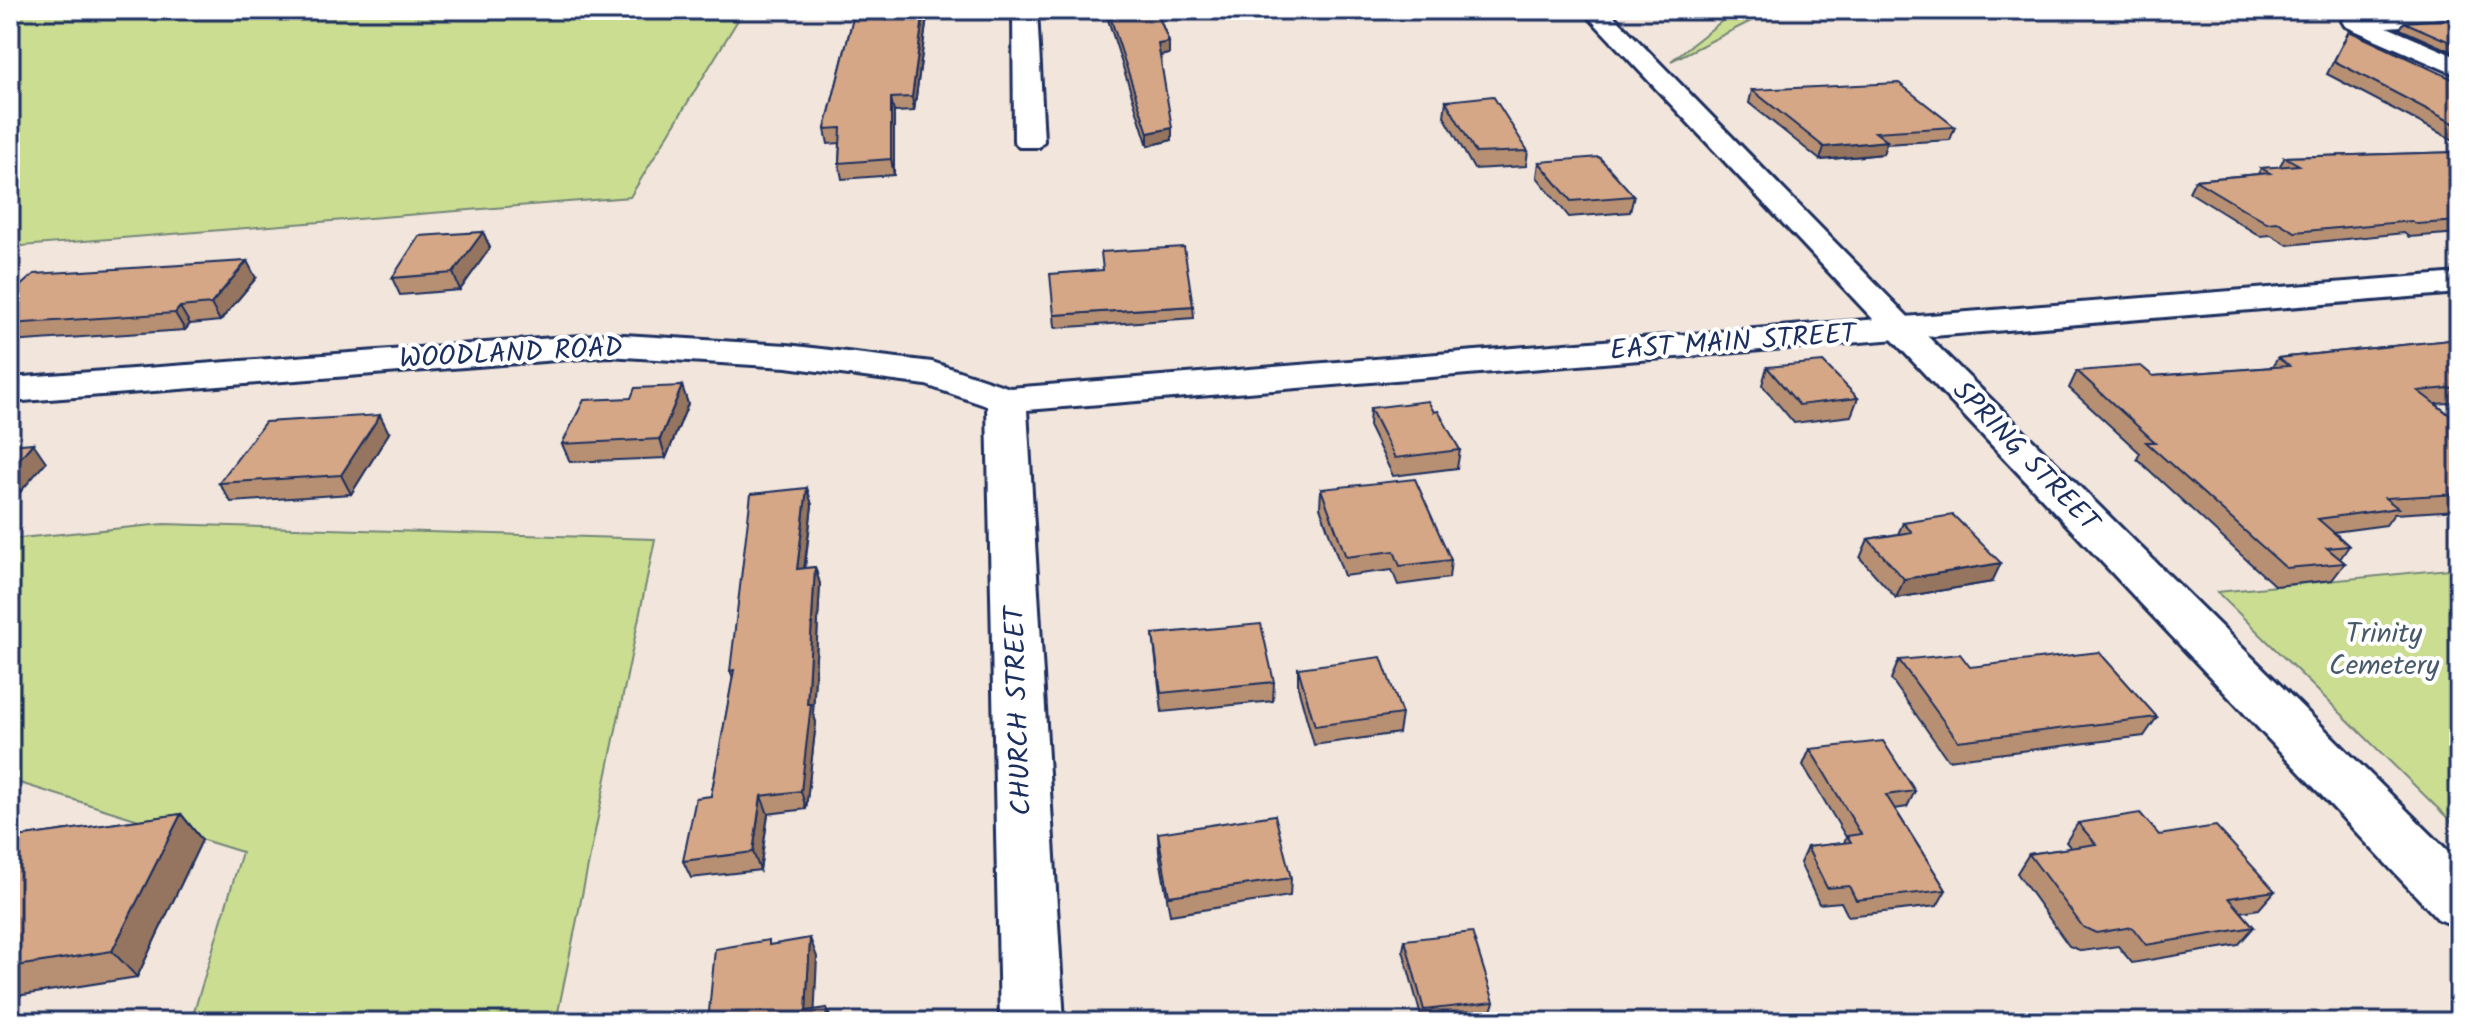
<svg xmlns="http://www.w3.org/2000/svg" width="2469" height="1032" viewBox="0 0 2469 1032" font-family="Kalam,sans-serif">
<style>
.green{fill:#cbdd91;stroke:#738678;stroke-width:2}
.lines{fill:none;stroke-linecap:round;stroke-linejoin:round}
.minor-casing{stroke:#1b2f5e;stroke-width:6}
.tertiary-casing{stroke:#1b2f5e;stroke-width:6}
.minor{fill:#fff;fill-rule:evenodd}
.tertiary{fill:#fff;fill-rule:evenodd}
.wall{fill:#b79073;stroke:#1b2f5e;stroke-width:2}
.shaded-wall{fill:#95755e;stroke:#1b2f5e;stroke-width:2}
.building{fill:#d5a786;stroke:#1b2f5e;stroke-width:2}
.labels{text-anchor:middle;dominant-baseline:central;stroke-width:8;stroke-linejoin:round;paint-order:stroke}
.street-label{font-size:28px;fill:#1b2f5e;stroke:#fff}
.park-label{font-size:28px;fill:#475a6b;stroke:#fff}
</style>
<rect width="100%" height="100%" fill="#f2e5db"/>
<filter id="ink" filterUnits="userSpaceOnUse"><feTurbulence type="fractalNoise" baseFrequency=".0125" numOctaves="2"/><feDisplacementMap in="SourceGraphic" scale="16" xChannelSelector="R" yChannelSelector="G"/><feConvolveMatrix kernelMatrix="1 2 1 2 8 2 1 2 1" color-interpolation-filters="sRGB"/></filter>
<g filter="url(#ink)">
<g class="green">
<polygon points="10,10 744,10 630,197 10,247"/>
<polygon points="1736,10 1802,10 1767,13 1671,61"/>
<polygon points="164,524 655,539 556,1022 191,1022 242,852 10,780 10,539"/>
<polygon points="2459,568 2459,829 2217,592"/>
</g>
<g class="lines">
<g class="minor-casing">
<g id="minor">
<polygon points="1013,10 1037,10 1044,141 1039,147 1019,147 1014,141"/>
<polygon points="2459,10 2459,22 2387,27 2459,58 2459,76 2345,26 2342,21 2354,14"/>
<polygon points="2459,273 2459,293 1027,410 1064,1022 1000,1022 987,406 926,385 787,367 608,356 10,402 10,378 608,334 787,345 932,362 1010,388"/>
</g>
</g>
<g class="tertiary-casing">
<polygon id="tertiary" points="1582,10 1608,10 1913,322 2459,862 2459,927 2438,919"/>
</g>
<use href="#minor" class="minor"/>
<use href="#tertiary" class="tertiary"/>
</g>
<g class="wall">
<polygon points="855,10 928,10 914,111 894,112 894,175 842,179 839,163 840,143 828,144 825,129"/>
<polygon points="1105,10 1156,10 1169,42 1169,54 1160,56 1172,140 1148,146"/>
<polygon points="2459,18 2459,55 2400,29 2404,22"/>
<polygon points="2349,31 2459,82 2459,143 2327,74"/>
<polygon points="1752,90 1955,127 1950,140 1886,144 1883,154 1820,160 1749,103"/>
<polygon points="1446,101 1528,151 1526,166 1474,169 1444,116"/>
<polygon points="2459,152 2459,233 2409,237 2404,233 2288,245 2271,235 2260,236 2189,192 2195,180 2258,174 2261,168 2279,167 2285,157"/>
<polygon points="1539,162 1634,196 1630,212 1569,217 1537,177"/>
<polygon points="483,232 490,248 460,290 400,295 392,278"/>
<polygon points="256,278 220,321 190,324 185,330 10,342 10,295"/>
<polygon points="1193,306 1194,318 1055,328 1054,315"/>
<polygon points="2459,339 2459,402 2436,404 2459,422 2459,510 2394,514 2386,525 2334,532 2349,546 2340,559 2345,563 2332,580 2275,586 2137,459 2140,453 2069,388 2077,371 2153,376 2272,367 2278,358"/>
<polygon points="1767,367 1858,398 1851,416 1794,423 1762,385"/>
<polygon points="682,386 688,404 666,458 570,462 562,444 631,398"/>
<polygon points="1370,408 1434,412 1460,450 1457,468 1393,476 1369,426"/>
<polygon points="389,433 351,494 231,502 219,483"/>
<polygon points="807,488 812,505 805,568 815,567 820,584 813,713 816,722 806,809 768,814 760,870 691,878 683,861 711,796 733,678 730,671"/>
<polygon points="1321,489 1451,560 1449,578 1398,585 1392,570 1344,576 1320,507"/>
<polygon points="1903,523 1992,582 1896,598 1860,558 1868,539 1898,534"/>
<polygon points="1153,634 1274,682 1273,701 1162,712"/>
<polygon points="1899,660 1970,667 2157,717 2144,736 1948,760 1891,679"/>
<polygon points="1298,668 1402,714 1399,733 1314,745 1298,687"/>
<polygon points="1810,749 1915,791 1907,807 1895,809 1946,890 1937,906 1848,916 1841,902 1819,904 1800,863 1807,847 1844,843 1846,837 1803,765"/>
<polygon points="181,814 202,840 137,977 10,997 10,838"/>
<polygon points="2078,823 2159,835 2275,891 2259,909 2241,912 2254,927 2238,945 2132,963 2118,946 2082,951 2069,946 2017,873 2029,854 2071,848 2066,842"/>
<polygon points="1158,833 1291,878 1290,896 1170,915 1159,852"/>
<polygon points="1405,940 1494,1002 1491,1011 1422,1020 1403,950"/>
</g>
<g class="shaded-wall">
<polygon points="924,10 928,10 914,111 912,97"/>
<polygon points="1169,42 1169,54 1158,56 1158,44"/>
<polygon points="891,98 894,112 894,175 891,159"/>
<polygon points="1172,128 1172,140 1148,146 1148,133"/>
<polygon points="1887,141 1883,154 1820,160 1824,147"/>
<polygon points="483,232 490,248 460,290 453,273"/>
<polygon points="247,261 256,278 220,321 211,304"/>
<polygon points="180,307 190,324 185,330 175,313"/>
<polygon points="682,386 688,404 666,458 660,439"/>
<polygon points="380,415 389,433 351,494 341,475"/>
<polygon points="33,443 46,462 10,504 10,470"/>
<polygon points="807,488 812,505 802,586 797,569"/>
<polygon points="2001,563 1992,582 1896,598 1904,579"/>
<polygon points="815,567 820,584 813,713 816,722 806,809 801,791 807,704"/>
<polygon points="761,796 768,814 760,870 753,852"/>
<polygon points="181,814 202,840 137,977 112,951"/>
<polygon points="810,938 817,957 814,1022 806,1011"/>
<polygon points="827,1008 832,1022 826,1022"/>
</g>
<g class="building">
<polygon points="855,10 924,10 912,97 891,98 891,159 839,163 841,128 825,129"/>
<polygon points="1108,10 1156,10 1169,42 1158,44 1172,128 1148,133"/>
<polygon points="2459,18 2459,46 2404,22"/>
<polygon points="2349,31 2459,82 2459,126 2334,61"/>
<polygon points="1899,83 1955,127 1875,132 1887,141 1824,147 1752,90"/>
<polygon points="1493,96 1528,151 1476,153 1446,101"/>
<polygon points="2459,152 2459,221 2417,224 2412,221 2295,232 2278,222 2267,223 2195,180 2270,173 2261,168 2299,165 2285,157"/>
<polygon points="1599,157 1634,196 1571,201 1539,162"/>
<polygon points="483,232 453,273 392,278 419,236"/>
<polygon points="1184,247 1193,306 1054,315 1050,274 1103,270 1101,252"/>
<polygon points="247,261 211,304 180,307 175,313 10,324 10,295 34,274"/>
<polygon points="2459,339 2459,387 2418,391 2459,422 2459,494 2385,498 2398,508 2318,519 2349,546 2327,548 2345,563 2286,568 2146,442 2155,442 2077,371 2141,366 2153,376 2289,366 2278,358"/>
<polygon points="1823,362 1858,398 1799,405 1767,367"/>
<polygon points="682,386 660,439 562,444 584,400 631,398 635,388"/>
<polygon points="1428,401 1434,412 1438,411 1460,450 1395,458 1370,408"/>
<polygon points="380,415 341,475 219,483 265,422"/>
<polygon points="33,443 10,470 10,445"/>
<polygon points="1415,479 1451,560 1400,566 1394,551 1346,557 1321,489"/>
<polygon points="807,488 797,569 815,567 807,704 811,704 801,791 761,796 753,852 683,861 696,798 711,796 734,670 730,671 751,494"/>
<polygon points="1953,515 2001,563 1904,579 1868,539 1912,532 1903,523"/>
<polygon points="1261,624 1274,682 1161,693 1153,634"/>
<polygon points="2099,652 2157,717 1958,741 1899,660 1960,654 1970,667"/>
<polygon points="1381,657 1402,714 1315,726 1298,668"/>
<polygon points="1883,741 1915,791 1886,795 1946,890 1856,900 1849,886 1827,888 1807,847 1851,842 1847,836 1861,834 1810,749"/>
<polygon points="2140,813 2159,835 2216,826 2275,891 2229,898 2254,927 2146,945 2132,927 2096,933 2083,927 2029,854 2096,844 2078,823"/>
<polygon points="181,814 112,951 10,967 10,838"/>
<polygon points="1275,815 1291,878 1169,896 1158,833"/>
<polygon points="1472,932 1494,1002 1424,1010 1405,940"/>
<polygon points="810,938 806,1011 827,1008 826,1022 708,1022 715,949 769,940 769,945"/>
</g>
</g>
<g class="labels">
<g class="street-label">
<text transform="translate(1733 343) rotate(-4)">EAST MAIN STREET</text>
<text transform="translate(511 354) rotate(-3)">WOODLAND ROAD</text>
<text transform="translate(2025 457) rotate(46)">SPRING STREET</text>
<text transform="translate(1019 711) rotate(-92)">CHURCH STREET</text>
</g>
<g class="park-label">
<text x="2384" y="634">Trinity<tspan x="2384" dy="32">Cemetery</tspan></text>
</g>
</g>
<rect width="2469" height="1032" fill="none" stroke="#fff" stroke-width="40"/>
<rect x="20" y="20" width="2429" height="992" fill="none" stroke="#1b2f5e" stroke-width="3" filter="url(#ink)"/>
</svg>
